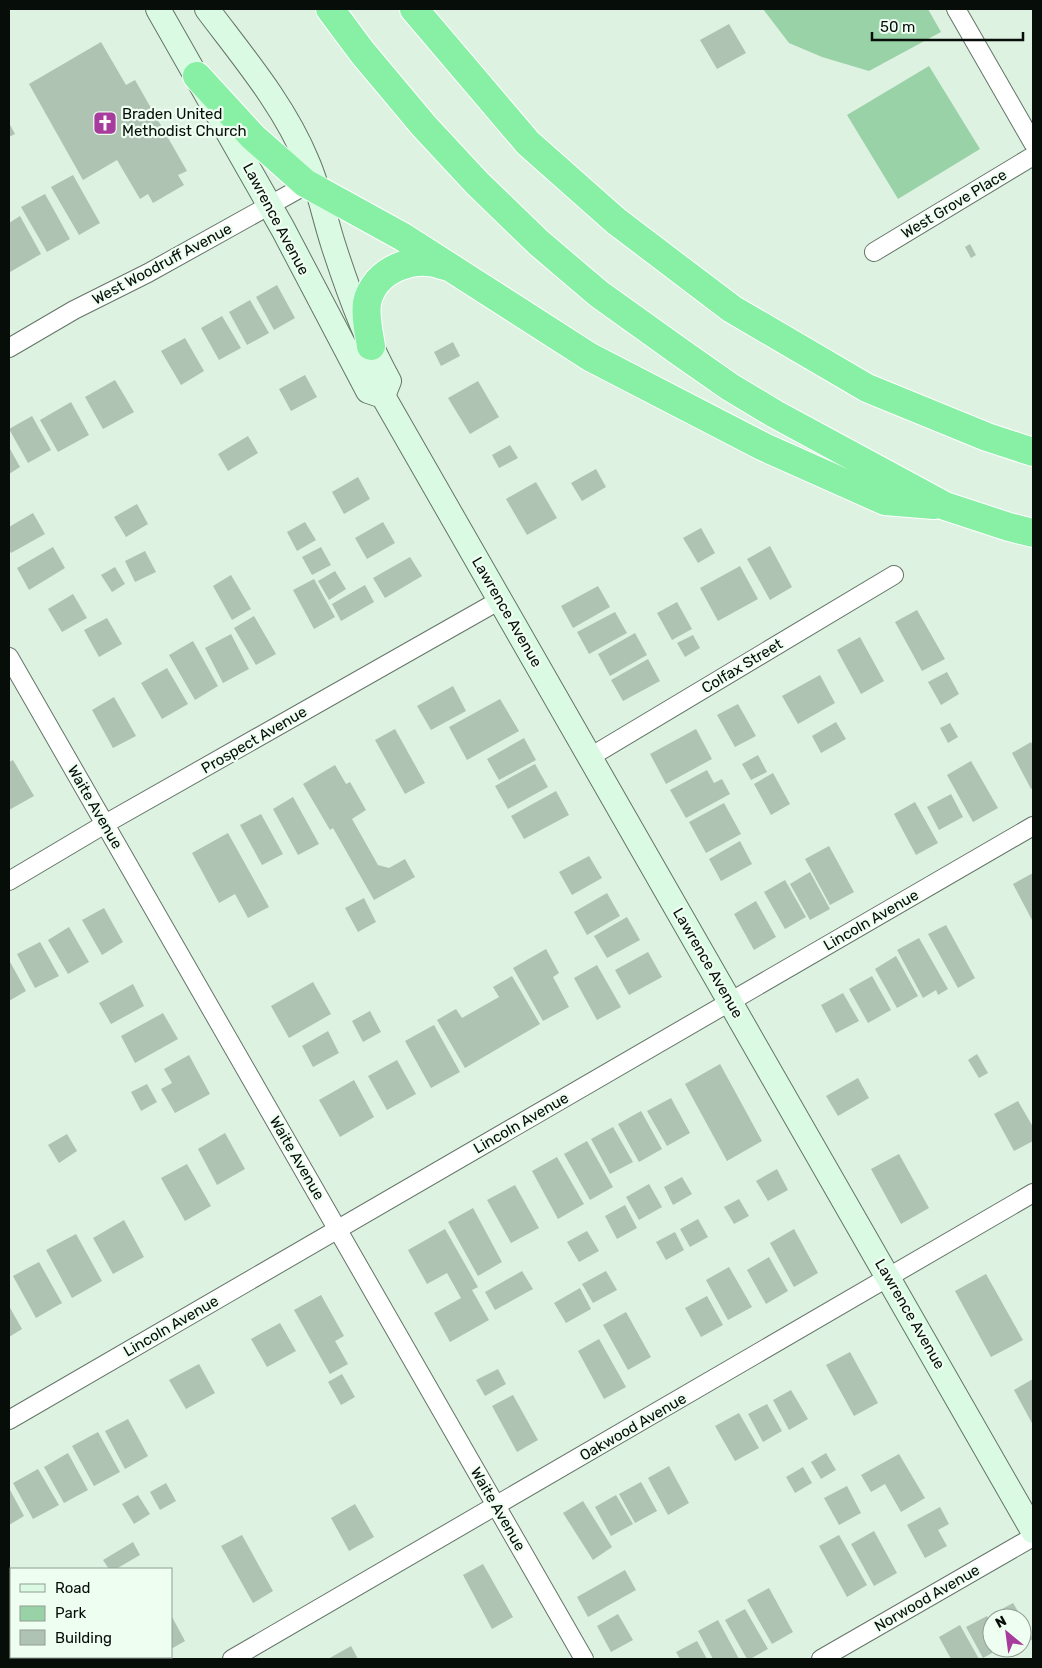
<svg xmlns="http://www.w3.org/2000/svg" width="1042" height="1668" viewBox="0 0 1042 1668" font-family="Rubik,sans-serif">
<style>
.green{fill:#9ad2a8}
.building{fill:#afc3b3}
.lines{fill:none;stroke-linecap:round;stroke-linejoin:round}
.street-casing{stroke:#637567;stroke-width:20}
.secondary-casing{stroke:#637567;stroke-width:26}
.highway-casing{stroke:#fff;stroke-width:30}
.street{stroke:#fff;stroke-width:18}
.secondary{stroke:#dbfae4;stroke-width:24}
.highway{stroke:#87f0a5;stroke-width:28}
.labels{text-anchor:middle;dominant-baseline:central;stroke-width:4.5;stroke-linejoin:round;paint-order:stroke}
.poi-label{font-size:15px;fill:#070e09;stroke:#eefef1;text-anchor:start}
.street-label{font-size:15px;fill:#070e09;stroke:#eefef1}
</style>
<rect width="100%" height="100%" fill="#def2e2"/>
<g class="green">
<polygon points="763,9 928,9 941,32 869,71 822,57 789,43"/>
<polygon points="929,66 980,149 898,199 847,115"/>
</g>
<g class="building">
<polygon points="729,24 746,53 717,69 700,40"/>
<polygon points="101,42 126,85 135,80 187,171 178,175 184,185 153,203 148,194 140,199 117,160 83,180 29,84"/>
<polygon points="9,123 15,134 9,137"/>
<polygon points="73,175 100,223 79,235 51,187"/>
<polygon points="45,194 70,239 47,252 21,207"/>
<polygon points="20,216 41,254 10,272 9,269 9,223"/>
<polygon points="970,244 976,255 971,258 965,247"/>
<polygon points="277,285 295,318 274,330 256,297"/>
<polygon points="250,300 269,333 247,345 229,312"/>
<polygon points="222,316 241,348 219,360 201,328"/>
<polygon points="185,338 204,371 181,385 161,351"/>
<polygon points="453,342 460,356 441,366 434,352"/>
<polygon points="305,375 317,397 291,411 279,389"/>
<polygon points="115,380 134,412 103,429 85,397"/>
<polygon points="478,381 499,417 470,434 448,398"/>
<polygon points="71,402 89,435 58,452 40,420"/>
<polygon points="32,416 51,450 28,463 9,429"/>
<polygon points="248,436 258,453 228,471 218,454"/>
<polygon points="510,445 518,458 499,468 492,455"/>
<polygon points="9,447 20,467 9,474"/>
<polygon points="596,469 606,487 582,501 571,483"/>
<polygon points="358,477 370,499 344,514 332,492"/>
<polygon points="536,482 557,518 527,535 506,499"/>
<polygon points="137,504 148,524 126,537 114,517"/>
<polygon points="33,513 45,534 11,553 9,549 9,527"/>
<polygon points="305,522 316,540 297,551 287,532"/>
<polygon points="383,522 395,543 367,559 355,538"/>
<polygon points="701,528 715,553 698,563 683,538"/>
<polygon points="770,546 792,587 770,600 747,559"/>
<polygon points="53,547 65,568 29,590 17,568"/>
<polygon points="321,547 331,565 312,575 302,557"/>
<polygon points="145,551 156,572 135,582 125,561"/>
<polygon points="410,557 422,576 385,598 373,578"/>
<polygon points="740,566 758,599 718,621 700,588"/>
<polygon points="115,567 125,584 112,592 101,575"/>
<polygon points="335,571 346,589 329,600 318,581"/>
<polygon points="231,575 251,609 232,620 213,586"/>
<polygon points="314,579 335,617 314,629 293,590"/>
<polygon points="365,585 374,602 341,621 332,604"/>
<polygon points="598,586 610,607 573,628 561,606"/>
<polygon points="73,594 87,618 62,632 48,609"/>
<polygon points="677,602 692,629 672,640 657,613"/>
<polygon points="917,610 945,659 922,671 895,622"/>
<polygon points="615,612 627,633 589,654 577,632"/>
<polygon points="254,616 276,654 256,665 234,628"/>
<polygon points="107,618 122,644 99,657 84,630"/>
<polygon points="635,633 647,655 610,676 598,654"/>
<polygon points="231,634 249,669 223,683 205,648"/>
<polygon points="693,635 700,648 685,657 677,643"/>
<polygon points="860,637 884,681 861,694 837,650"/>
<polygon points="193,641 218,686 195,700 169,655"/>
<polygon points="648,659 660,681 623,701 611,680"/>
<polygon points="167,668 188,704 162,719 141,683"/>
<polygon points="947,672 959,694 941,705 928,682"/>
<polygon points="820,675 835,703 798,724 782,696"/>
<polygon points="453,686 466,711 431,730 417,706"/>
<polygon points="114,697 136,736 113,748 92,710"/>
<polygon points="500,699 519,731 467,760 449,727"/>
<polygon points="738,704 756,736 735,747 717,715"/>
<polygon points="836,722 846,739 821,753 812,736"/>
<polygon points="950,723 958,737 948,743 940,728"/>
<polygon points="395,729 425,783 405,794 375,740"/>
<polygon points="696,729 712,759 666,784 650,754"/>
<polygon points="524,738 536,760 499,780 487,759"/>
<polygon points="1031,742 1033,746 1033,788 1031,789 1012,753"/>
<polygon points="758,755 767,772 751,780 742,764"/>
<polygon points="13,760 34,796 9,810 9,762"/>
<polygon points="971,761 998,808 973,822 947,775"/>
<polygon points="535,764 548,787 508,809 495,786"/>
<polygon points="335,765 346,784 350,782 366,810 352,819 378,865 389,868 405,859 415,877 374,900 333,828 330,830 303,784"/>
<polygon points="707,770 714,783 722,779 730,794 686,818 670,790"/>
<polygon points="773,773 790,804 771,815 754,784"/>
<polygon points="556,791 569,815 524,839 511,816"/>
<polygon points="951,794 963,817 939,830 927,807"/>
<polygon points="293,797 319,844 298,855 273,809"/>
<polygon points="915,802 938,843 916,855 894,814"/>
<polygon points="724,803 741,834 706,853 689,822"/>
<polygon points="261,814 283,854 262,865 240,825"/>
<polygon points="228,833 269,907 248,918 235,894 219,903 192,853"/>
<polygon points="740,841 752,864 721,881 709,859"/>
<polygon points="829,846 854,892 830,905 805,859"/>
<polygon points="589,856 602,878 572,895 559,872"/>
<polygon points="810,872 830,909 810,920 790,884"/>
<polygon points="1033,873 1033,922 1013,884"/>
<polygon points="785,880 806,917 785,929 764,892"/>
<polygon points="607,893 620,916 587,935 574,912"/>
<polygon points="364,898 376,922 358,932 345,908"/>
<polygon points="756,901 776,937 754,950 734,914"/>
<polygon points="104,908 123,942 102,955 82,920"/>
<polygon points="627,917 640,940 607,958 594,936"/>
<polygon points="946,925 975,978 958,988 928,934"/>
<polygon points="69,927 89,962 68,974 48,940"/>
<polygon points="919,938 948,989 938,995 936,990 923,998 897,950"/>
<polygon points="40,942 59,976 35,988 17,954"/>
<polygon points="546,949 559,973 553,977 569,1007 543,1021 513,968"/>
<polygon points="648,952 662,977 629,995 615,970"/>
<polygon points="896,956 918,996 897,1008 875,969"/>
<polygon points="9,960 26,991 9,1001"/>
<polygon points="597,965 621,1007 597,1020 574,978"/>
<polygon points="512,976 540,1024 465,1068 437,1020 456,1009 462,1018 499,997 493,987"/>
<polygon points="872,976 891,1010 868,1023 849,989"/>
<polygon points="313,982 331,1014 289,1038 271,1006"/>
<polygon points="133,984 144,1006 111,1024 99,1003"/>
<polygon points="843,993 859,1021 836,1033 821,1005"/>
<polygon points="370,1011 381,1032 363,1042 352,1021"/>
<polygon points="163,1013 178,1039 135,1063 121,1036"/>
<polygon points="434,1025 460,1072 431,1088 405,1041"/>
<polygon points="328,1031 339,1053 313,1067 302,1046"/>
<polygon points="977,1054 988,1073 979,1078 968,1060"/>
<polygon points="189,1055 210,1094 175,1113 161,1089 172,1083 164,1069"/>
<polygon points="397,1060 416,1094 387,1110 368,1076"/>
<polygon points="720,1064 762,1141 727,1161 685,1084"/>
<polygon points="858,1078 869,1098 838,1116 826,1096"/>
<polygon points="354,1080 374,1117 340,1137 319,1100"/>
<polygon points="147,1084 157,1102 141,1111 131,1092"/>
<polygon points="671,1098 690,1133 667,1146 647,1111"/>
<polygon points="1018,1101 1033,1127 1033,1141 1014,1151 994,1114"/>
<polygon points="641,1111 662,1149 639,1162 618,1124"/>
<polygon points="613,1127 633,1162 610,1174 591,1139"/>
<polygon points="225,1133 245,1169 217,1185 198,1149"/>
<polygon points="67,1134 77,1151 59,1163 48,1145"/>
<polygon points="587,1141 613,1187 590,1200 564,1154"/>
<polygon points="899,1154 929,1208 901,1224 871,1169"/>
<polygon points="557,1157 584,1204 558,1219 532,1171"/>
<polygon points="187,1164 211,1206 185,1221 161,1178"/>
<polygon points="777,1169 788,1190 768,1201 756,1181"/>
<polygon points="682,1177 692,1194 673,1205 664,1187"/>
<polygon points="649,1184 662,1207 639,1220 626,1197"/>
<polygon points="515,1185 539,1228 511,1243 487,1200"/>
<polygon points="739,1199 749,1216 734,1224 724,1207"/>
<polygon points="625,1205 637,1228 617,1239 605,1216"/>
<polygon points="473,1208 502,1262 478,1276 448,1222"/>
<polygon points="698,1219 708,1237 690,1247 680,1229"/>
<polygon points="124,1220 144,1257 113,1274 93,1238"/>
<polygon points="445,1229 478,1287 472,1290 489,1320 450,1342 434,1313 461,1298 447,1273 427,1284 408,1250"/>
<polygon points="794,1229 818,1273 794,1287 770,1243"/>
<polygon points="587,1231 599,1251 579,1262 567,1242"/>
<polygon points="675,1232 684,1250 666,1260 656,1242"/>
<polygon points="76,1234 102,1281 72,1298 46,1250"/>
<polygon points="769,1257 788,1291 766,1304 747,1270"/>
<polygon points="39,1262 62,1303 36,1318 13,1276"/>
<polygon points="729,1267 752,1307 728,1320 706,1280"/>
<polygon points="522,1271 533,1289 495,1310 485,1292"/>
<polygon points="606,1271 617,1290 593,1303 582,1284"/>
<polygon points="986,1274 1023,1340 991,1357 955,1291"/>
<polygon points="580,1288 591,1309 566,1323 554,1303"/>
<polygon points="321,1295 344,1336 335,1341 348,1364 330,1374 294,1310"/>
<polygon points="707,1296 723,1325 701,1337 685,1308"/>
<polygon points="9,1306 22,1329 9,1337"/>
<polygon points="626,1312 651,1357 628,1370 603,1325"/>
<polygon points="280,1323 296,1351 267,1367 251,1339"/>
<polygon points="599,1339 626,1387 604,1399 578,1351"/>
<polygon points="850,1352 878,1403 854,1416 826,1365"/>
<polygon points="199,1364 215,1393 186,1409 169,1380"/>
<polygon points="498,1369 506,1384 485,1396 476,1380"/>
<polygon points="342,1374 355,1397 341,1405 328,1382"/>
<polygon points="1033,1379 1033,1425 1014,1390"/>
<polygon points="791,1390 808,1419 789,1430 773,1400"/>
<polygon points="513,1395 538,1440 517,1452 492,1406"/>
<polygon points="767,1404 782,1431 763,1442 748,1414"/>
<polygon points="739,1413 759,1448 735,1461 715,1426"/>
<polygon points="128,1419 148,1456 125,1469 105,1431"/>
<polygon points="98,1432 120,1472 94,1486 72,1446"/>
<polygon points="68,1453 88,1490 64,1503 44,1467"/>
<polygon points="826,1453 836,1470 821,1479 811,1462"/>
<polygon points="899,1454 925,1498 901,1512 885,1484 871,1492 861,1475"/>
<polygon points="669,1466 689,1503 668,1515 648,1478"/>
<polygon points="803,1467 812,1483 795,1493 786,1477"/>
<polygon points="38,1469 59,1505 33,1519 13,1483"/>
<polygon points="641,1482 657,1511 635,1523 619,1494"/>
<polygon points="166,1483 176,1501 160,1510 150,1492"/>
<polygon points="847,1486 861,1513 839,1525 824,1498"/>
<polygon points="9,1488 24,1516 9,1525"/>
<polygon points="138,1495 150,1514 134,1524 122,1504"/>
<polygon points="616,1495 633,1524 611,1536 595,1507"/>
<polygon points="583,1501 612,1547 593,1560 563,1513"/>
<polygon points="355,1504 374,1537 349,1551 331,1518"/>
<polygon points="940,1507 949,1524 938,1530 947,1546 925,1558 907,1525"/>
<polygon points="874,1531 897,1573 874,1586 851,1544"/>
<polygon points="242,1535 273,1591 253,1603 221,1546"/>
<polygon points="839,1535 867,1585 847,1597 819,1546"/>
<polygon points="133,1542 140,1555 116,1569 109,1569 103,1560"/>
<polygon points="483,1564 513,1617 492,1629 463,1575"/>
<polygon points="625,1570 636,1590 588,1617 577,1597"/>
<polygon points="769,1588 793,1632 772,1644 747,1600"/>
<polygon points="1013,1603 1022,1618 996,1618 993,1614"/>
<polygon points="745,1609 768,1649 750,1659 747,1659 725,1620"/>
<polygon points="618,1614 633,1640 611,1652 597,1626"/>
<polygon points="171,1615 185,1641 171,1649"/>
<polygon points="987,1616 992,1626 992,1648 1001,1648 983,1658 966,1627"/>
<polygon points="1022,1619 1033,1639 1022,1645"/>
<polygon points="718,1620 739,1659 713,1659 698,1631"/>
<polygon points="960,1625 979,1659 951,1659 939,1637"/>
<polygon points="697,1641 707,1659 680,1659 676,1652"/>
<polygon points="351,1646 358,1659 328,1659"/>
<polygon points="73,1657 108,1657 109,1659 75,1659"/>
<polygon points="115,1657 148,1657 149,1659 116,1659"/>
</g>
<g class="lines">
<g class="street-casing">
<g id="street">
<polyline points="956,9 1033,143"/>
<polyline points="874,252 1033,156"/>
<polyline points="9,348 74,310 148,273 315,180"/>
<polyline points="9,657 584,1659"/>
<polyline points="590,757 894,575"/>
<polyline points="9,881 105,824 500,600"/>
<polyline points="9,1420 1033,826"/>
<polyline points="232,1659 1033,1193"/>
<polyline points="821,1659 1033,1537"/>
</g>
</g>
<g class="secondary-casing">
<g id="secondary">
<polyline points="158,9 283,229 368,391 383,396 1033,1531"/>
<path d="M207,9C243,57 284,105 307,161C319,188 324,216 333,244C348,291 365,338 389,381L383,396"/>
</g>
</g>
<g class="highway-casing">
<g id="highway">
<polyline points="330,9 362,52 424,126 477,183 539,243 599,294 680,352 730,387 775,414 945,506 1009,527 1033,533"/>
<polyline points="414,9 528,143 616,221 732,309 867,388 987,437 1033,452"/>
<polyline points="197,76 253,137 305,183 403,237 590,357 764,447 885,501 934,505"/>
<path d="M371,346C369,333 365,317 367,303C374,269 415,254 445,266"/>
</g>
</g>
<use href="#street" class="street"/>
<use href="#secondary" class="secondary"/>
<use href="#highway" class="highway"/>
</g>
<defs>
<g id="church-square" transform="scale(1.25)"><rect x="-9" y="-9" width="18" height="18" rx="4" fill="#a73c9d" stroke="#eefef1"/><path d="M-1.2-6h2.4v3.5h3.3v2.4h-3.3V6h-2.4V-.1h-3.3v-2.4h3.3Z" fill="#fff"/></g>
</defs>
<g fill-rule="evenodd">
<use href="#church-square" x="105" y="123"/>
</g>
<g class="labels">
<g class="poi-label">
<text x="122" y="114">Braden United<tspan x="122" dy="17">Methodist Church</tspan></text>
</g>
<g class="street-label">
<text transform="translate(954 204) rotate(-31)">West Grove Place</text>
<text transform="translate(276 219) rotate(62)">Lawrence Avenue</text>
<text transform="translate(162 264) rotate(-28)">West Woodruff Avenue</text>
<text transform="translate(507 612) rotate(60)">Lawrence Avenue</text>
<text transform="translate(742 666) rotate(-31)">Colfax Street</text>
<text transform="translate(254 740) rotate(-30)">Prospect Avenue</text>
<text transform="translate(95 807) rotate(60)">Waite Avenue</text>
<text transform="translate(871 920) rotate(-30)">Lincoln Avenue</text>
<text transform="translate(708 963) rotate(60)">Lawrence Avenue</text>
<text transform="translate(521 1123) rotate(-30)">Lincoln Avenue</text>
<text transform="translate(297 1158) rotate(60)">Waite Avenue</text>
<text transform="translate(910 1314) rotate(60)">Lawrence Avenue</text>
<text transform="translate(171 1326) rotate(-30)">Lincoln Avenue</text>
<text transform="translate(633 1427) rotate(-30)">Oakwood Avenue</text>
<text transform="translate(498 1509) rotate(60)">Waite Avenue</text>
<text transform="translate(927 1598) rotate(-30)">Norwood Avenue</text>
</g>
</g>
<rect width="1042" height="1668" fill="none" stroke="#070e09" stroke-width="20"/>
<rect x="10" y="1568" width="162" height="90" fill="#eefef1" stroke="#929e94"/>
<rect x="20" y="1584" width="25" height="8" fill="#dbfae4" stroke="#929e94"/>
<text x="55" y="1593" font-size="15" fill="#070e09">Road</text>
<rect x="20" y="1606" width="25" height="15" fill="#9ad2a8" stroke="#929e94"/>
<text x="55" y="1618" font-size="15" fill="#070e09">Park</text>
<rect x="20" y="1630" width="25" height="15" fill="#afc3b3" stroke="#929e94"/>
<text x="55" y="1643" font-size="15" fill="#070e09">Building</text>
<g transform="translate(1007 1633) rotate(331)"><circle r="24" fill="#eefef1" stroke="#929e94"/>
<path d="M0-4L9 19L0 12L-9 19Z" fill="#a73c9d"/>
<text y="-8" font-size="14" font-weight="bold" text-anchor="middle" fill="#070e09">N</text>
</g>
<path d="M872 32v8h151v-8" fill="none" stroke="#070e09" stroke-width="2.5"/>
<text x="880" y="32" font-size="15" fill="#070e09" stroke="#eefef1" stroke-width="4" paint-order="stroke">50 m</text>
</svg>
